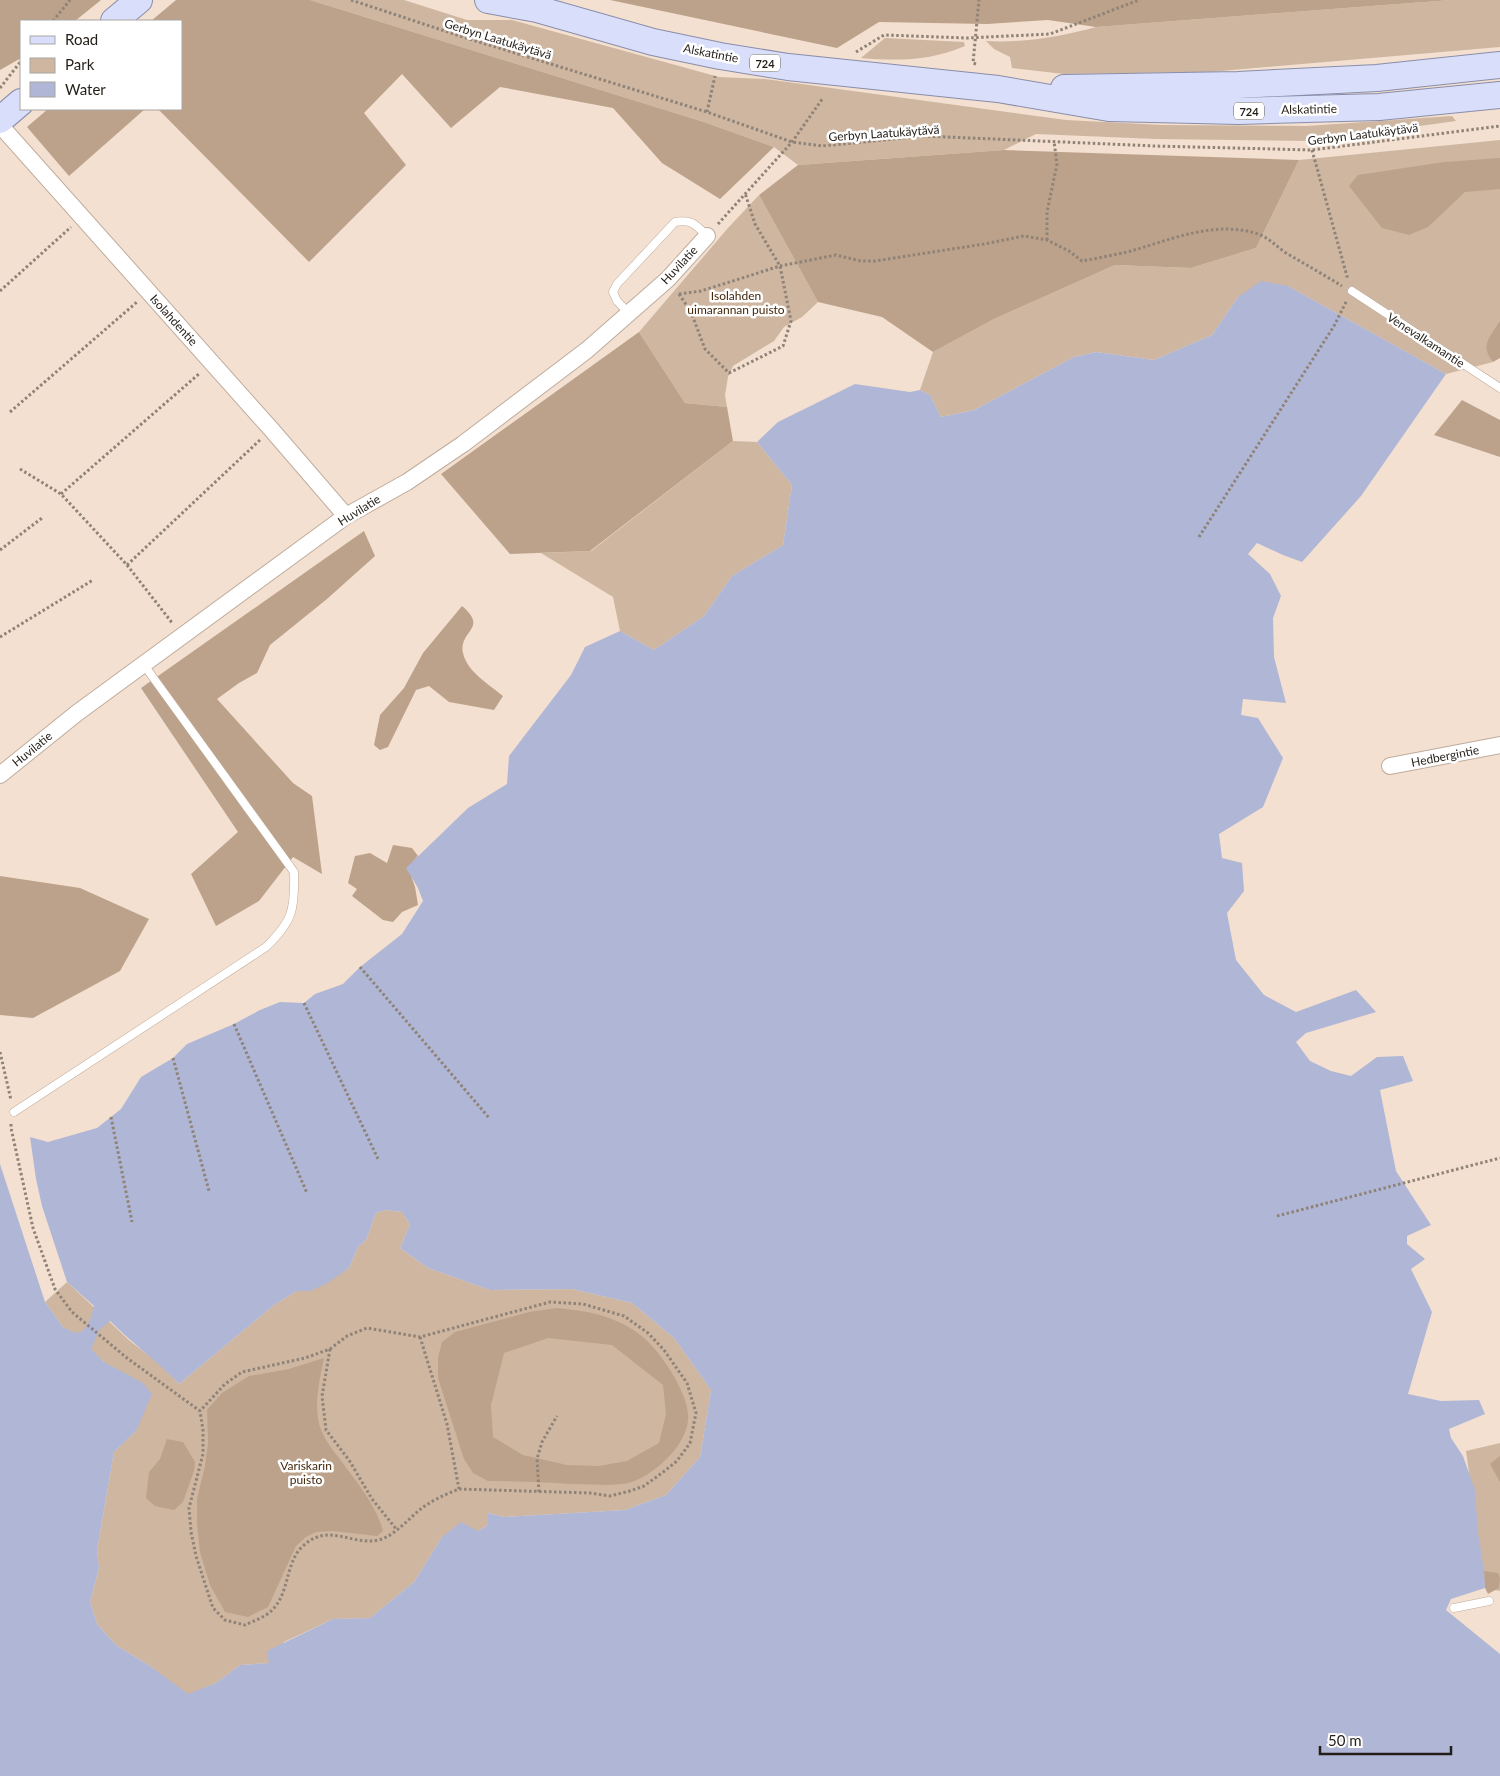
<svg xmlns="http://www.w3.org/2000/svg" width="1500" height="1776" viewBox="0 0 1500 1776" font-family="Lato,sans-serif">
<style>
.green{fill:#ceb6a1}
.forest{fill:#bca28b;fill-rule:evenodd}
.water{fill:#b0b6d5;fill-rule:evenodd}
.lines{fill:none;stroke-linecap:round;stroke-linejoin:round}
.lane-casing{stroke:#bfac9d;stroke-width:9}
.street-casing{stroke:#bfac9d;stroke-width:18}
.primary-casing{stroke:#898daa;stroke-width:28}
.path{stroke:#8f8277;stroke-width:3;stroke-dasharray:2.5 2.5;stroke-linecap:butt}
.lane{stroke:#fff;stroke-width:8}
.street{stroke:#fff;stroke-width:16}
.primary{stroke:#d9dffb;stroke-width:26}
.labels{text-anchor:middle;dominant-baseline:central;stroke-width:5;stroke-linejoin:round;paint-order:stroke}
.shield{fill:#fff;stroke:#66625d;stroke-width:1}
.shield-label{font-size:11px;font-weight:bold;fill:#241e18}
.street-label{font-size:12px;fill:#241e18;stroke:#fff}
.park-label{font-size:12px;fill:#432709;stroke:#fff}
</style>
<rect width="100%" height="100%" fill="#f3e0d0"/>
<g class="green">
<polygon points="310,0 404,0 467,20 512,20 719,77 765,79 1066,120 1162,125 1307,126 1452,116 1456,121 1311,141 1156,139 1036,134 1004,150 798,165 774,147 704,122"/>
<path d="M1451,0H1500V47L1209,72L1064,74L1012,68L1010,57L994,49L986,41C1024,43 1059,37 1096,27Z"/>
<path d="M885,38L964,42L965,46C930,61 898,61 861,58Z"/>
<path d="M1500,140V320C1491,336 1480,345 1493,362L1446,374L1288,286L1238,297L1212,335L1154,360L1096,352L1074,357L974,410L941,417L930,395L920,390L933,352L994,319L1115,265L1191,268L1256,248L1299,160Z"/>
<polygon points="759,195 818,302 802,317 784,327 774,341 733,366 728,377 725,395 727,407 685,403 639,332 728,228"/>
<polygon points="733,441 757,442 792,485 783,545 732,576 704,616 654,650 620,631 613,597 541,553 591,551"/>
<polygon points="386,1210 402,1212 410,1225 400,1248 428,1268 490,1290 572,1289 632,1303 674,1338 711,1390 700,1457 666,1495 625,1510 505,1517 488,1513 488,1525 478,1531 442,1537 414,1582 370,1618 333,1619 284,1642 269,1663 240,1665 216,1683 188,1695 150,1666 116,1645 97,1624 90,1602 99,1568 97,1550 114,1452 136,1431 104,1362 63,1327 45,1302 67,1282 130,1341 161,1365 179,1384 274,1305 297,1291 310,1291 349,1268 358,1247 366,1240 376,1213"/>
<polygon points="1500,1443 1500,1591 1485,1588 1466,1451"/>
</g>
<g class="forest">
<polygon points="0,0 101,0 75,21 21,21 21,58 0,70"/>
<polygon points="176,0 310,0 704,122 774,147 720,199 662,163 613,108 500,87 451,128 402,74 364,113 406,165 309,262 158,109 181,109 181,21 151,21"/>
<polygon points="610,0 1451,0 1096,27 1048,20 987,24 879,22 837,48"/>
<polygon points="48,109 145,109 69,176 27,127"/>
<polygon points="1004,150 1299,160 1256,248 1191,268 1115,265 994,319 933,352 882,317 818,302 759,195 798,165"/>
<polygon points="1500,158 1500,189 1465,192 1428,227 1409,235 1382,228 1349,186 1358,175 1444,162"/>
<path d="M1500,320V358L1493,362C1479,345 1491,336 1500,320Z"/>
<polygon points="639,332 685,403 727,407 733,441 590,551 510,554 441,474"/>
<polygon points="1462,400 1500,420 1500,457 1434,435"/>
<polygon points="364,531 375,556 327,599 270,645 257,673 239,683 217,699 293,783 312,796 322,874 293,857 259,901 216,926 191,874 238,832 141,688"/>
<path d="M462,606C489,629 459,630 463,653C467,672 490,685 503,696L494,710L449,702L429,686L416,690L388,747L380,750L374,745L380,715L404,688L423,653Z"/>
<polygon points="393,845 412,848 418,856 408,867 415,887 418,905 402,912 393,922 383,920 352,896 357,889 348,883 355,856 370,853 387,863"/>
<polygon points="0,876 80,888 149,919 120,971 33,1018 0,1015"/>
<path d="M557,1308C588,1311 613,1315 639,1334C659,1348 691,1396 688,1420C686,1446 655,1474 632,1482C615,1487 588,1484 571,1484C544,1482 516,1481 488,1481L473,1473L464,1459L438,1378V1358L442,1342L455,1332L529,1312ZM548,1338L612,1345L663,1385L666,1414L659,1443L627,1461L599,1466L567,1465L523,1455L493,1437L491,1405L504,1353Z"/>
<path d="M324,1358C320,1378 315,1398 318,1419C321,1436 332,1449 342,1462C358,1484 376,1505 383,1531L377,1536L333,1531L316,1532L306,1537L296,1546L268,1607L248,1617L225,1612L210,1585L200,1552L197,1523V1499L205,1466L208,1443L207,1410L222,1393L249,1376L289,1369Z"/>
<polygon points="167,1439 183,1442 195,1462 194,1471 183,1502 174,1510 155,1506 146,1498 149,1472 160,1459"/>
<polygon points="1500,1456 1500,1482 1490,1464"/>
<polygon points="1484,1571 1498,1573 1500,1578 1499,1588 1488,1594 1485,1588"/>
</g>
<path class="water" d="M1261,281L1288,286L1446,374L1361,496L1302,562L1283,555L1257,543L1248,554L1270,574L1281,596L1273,618L1274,657L1286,703L1243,699L1241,715L1258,718L1283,758L1263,807L1219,834L1222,858L1242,863L1244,891L1227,913L1236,960L1264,995L1296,1012L1356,990L1376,1012L1306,1033L1296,1042L1310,1061L1331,1071L1351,1076L1377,1057L1403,1056L1413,1081L1380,1090L1396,1171L1431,1225L1407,1236V1244L1425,1259L1411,1269L1432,1312L1408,1394L1441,1401L1479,1400L1485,1414L1449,1429L1451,1438L1463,1456L1475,1490L1478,1533L1484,1571L1485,1588L1451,1599L1446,1610L1500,1654V1776H0V1164L45,1302L63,1327L75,1333L83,1331L90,1320L94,1306L67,1282L42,1206L36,1179L30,1137L48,1142L97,1128L121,1109L141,1077L173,1058L187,1044L234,1024L260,1010L280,1002L304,1003L315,994L343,984L360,967L402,934L423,901L418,888L406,868L468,808L507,784L509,756L571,675L585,647L620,631L654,650L704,616L732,576L783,545L792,485L757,442L778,422L855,384L910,392L920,390L930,395L941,417L974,410L1074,357L1096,352L1154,360L1212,335L1238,297ZM386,1210L402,1212L410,1225L400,1248L428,1268L490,1290L572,1289L632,1303L674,1338L711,1390L700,1457L666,1495L625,1510L505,1517L488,1513V1525L478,1531L461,1522L442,1537L414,1582L370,1618L333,1619L267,1651L269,1663L240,1665L216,1683L188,1694L150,1666L116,1645L97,1624L90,1602L99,1568L97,1550L114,1452L136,1431L152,1394L143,1383L104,1362L91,1349L100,1329L110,1321C132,1343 157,1361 179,1384L274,1305L297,1291H310L326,1284L349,1268L358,1247L366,1240L376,1213Z"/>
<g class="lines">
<g class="lane-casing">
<g id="lane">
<polyline points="1352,291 1500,388"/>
<path d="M630,314L617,301L613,292L617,284L675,222C692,219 696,225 707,236"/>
<path d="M14,1112L266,947C293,921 295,909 294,872L144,665"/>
<polyline points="1454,1608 1489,1601"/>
</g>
</g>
<g class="street-casing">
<g id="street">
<polyline points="0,125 271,429 346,516"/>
<polyline points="1390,766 1500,745"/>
<polyline points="0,775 77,713 346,516 407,482 463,444 587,350 668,279 707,236"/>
</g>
</g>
<g class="primary-casing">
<g id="primary">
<polyline points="488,0 537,9 653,42 720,56 788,67 998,89 1109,108 1239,111 1379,107 1500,95"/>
<polyline points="114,21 139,0"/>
<polyline points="1064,88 1238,85 1377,78 1500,65"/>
<polyline points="0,120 21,102"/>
</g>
</g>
<g class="path">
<polyline points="351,0 463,37 707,112 792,142 822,146 924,136 1155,146 1312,150 1500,126"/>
<polyline points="53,21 70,0"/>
<polyline points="856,52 884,35 967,38 1050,34 1139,0"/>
<polyline points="976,64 973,63 979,0"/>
<polyline points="0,88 21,61"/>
<polyline points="707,112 715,76"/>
<polyline points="1312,150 1348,280"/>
<polyline points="718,224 792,142 823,98"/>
<polyline points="1047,240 1047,212 1057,164 1054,141"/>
<polyline points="0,291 71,227"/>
<path d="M679,294L701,291L780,266L836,255L861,261H875L984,244L1024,236L1047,240L1069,251L1082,261C1098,258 1115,255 1131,251C1172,239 1216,220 1258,234C1269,238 1276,246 1286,253C1305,264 1324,275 1342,286"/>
<polyline points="679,294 691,312 705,349 729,373 783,346 791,321 780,266 755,224 745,193"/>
<polyline points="10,412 137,302"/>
<polyline points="20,469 61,494 127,565 173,624"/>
<polyline points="61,494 200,373"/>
<polyline points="1199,537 1334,326 1347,300"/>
<polyline points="0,550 42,518"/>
<polyline points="127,565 260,440"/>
<polyline points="0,637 93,580"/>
<polyline points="360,967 490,1119"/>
<polyline points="304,1003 379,1161"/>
<polyline points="234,1024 307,1193"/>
<polyline points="0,1052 11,1100"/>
<polyline points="173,1058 209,1191"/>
<polyline points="111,1117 132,1222"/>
<path d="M11,1124V1128L33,1228L55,1289L72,1312L127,1358L200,1411L203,1430V1454L189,1508L191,1532L196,1556L213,1608L225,1620L245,1625C253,1621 266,1617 272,1610C290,1593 285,1562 303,1546C328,1522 351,1546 379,1540C396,1535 409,1518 422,1508C433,1500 446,1494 459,1489L590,1493L610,1496L630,1491L644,1486L662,1473L677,1461L690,1443L696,1413L687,1383L664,1350L648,1333L624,1316L583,1304L550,1302L420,1337L367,1328L347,1336L330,1349L305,1358L242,1372L225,1384L200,1411"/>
<polyline points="1277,1216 1500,1158"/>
<polyline points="420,1337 447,1424 459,1489"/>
<polyline points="330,1349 322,1396 326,1430 349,1460 372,1499 397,1530"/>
<polyline points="539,1492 537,1459 542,1442 557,1416"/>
</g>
<use href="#lane" class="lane"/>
<use href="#street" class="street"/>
<use href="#primary" class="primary"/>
</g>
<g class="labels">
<g class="shield">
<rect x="750" y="54.5" width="30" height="17" rx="4"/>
<rect x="1234" y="102.5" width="30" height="17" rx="4"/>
</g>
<g class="shield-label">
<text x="765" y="63">724</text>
<text x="1249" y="111">724</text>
</g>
<g class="street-label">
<text transform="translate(498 39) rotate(17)">Gerbyn Laatukäytävä</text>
<text transform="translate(711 53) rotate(11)">Alskatintie</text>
<text transform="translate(1309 109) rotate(-1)">Alskatintie</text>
<text transform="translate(884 133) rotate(-4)">Gerbyn Laatukäytävä</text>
<text transform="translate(1363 134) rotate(-7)">Gerbyn Laatukäytävä</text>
<text transform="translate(679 265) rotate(-47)">Huvilatie</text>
<text transform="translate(174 320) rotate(48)">Isolahdentie</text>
<text transform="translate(1426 340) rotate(33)">Venevalkamantie</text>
<text transform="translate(359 510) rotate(-32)">Huvilatie</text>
<text transform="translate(32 749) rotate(-39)">Huvilatie</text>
<text transform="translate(1445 756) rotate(-11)">Hedbergintie</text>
</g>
<g class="park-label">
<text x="736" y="295">Isolahden<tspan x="736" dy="14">uimarannan puisto</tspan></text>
<text x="306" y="1465">Variskarin<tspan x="306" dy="14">puisto</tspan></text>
</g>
</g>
<rect x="20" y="20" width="162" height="90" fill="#ffffff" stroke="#a7a5a3"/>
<rect x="30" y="36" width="25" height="8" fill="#d9dffb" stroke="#a7a5a3"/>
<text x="65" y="45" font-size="15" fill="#241e18">Road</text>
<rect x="30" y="58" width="25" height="15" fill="#ceb6a1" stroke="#a7a5a3"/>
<text x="65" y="70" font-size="15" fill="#241e18">Park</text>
<rect x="30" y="82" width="25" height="15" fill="#b0b6d5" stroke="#a7a5a3"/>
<text x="65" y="95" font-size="15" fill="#241e18">Water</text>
<path d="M1320 1746v8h131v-8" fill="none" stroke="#241e18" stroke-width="2.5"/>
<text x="1328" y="1746" font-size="15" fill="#241e18" stroke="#ffffff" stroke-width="4" paint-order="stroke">50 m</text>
</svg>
